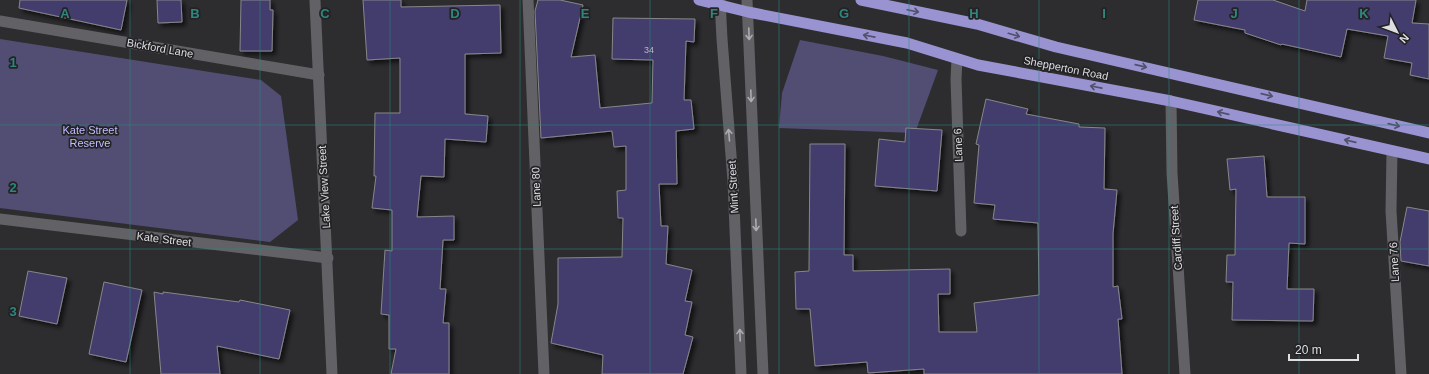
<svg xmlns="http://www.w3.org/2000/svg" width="1429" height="374" viewBox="0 0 1429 374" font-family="Helvetica,sans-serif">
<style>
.green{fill:#524e73}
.building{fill:#423c6d;stroke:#87868a;filter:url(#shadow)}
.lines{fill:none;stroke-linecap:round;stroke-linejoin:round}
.service{stroke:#626165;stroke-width:11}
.minor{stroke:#626165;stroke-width:11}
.secondary{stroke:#626165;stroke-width:11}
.trunk{stroke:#9994d1;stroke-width:11}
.oneway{stroke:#52506a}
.oneway2{stroke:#adadb0}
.grid{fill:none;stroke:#2e867f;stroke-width:1;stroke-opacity:0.55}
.labels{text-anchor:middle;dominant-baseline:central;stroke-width:3.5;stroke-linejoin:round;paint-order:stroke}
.number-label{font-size:9px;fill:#b8b6c5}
.street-label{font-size:11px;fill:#dfdfe2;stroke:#232326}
.park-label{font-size:11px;fill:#c1bcfc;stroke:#232326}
.grid-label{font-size:13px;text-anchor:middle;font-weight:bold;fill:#2e867f;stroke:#232326;stroke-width:3.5;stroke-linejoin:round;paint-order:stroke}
</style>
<defs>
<filter id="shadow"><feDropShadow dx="3.5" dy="3.5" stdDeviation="2" flood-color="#0009"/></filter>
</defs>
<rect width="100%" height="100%" fill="#2d2d30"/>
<g class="green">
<polygon points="0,39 261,80 281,96 298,220 270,242 0,208"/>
<polygon points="800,40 883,56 938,70 915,133 779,128 782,93"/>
</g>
<g class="building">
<polygon points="20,0 127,0 121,30 19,8"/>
<polygon points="157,0 181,0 182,22 158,23"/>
<polygon points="241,0 270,0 270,10 273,10 272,51 240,51"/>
<polygon points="363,0 401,0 401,7 500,5 501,53 465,54 465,114 488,116 486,142 445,139 444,177 421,176 417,217 454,216 454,240 443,240 440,289 446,289 443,323 449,323 449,374 391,374 396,349 389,349 389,315 381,314 385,250 392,251 392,210 372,208 376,176 374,176 375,113 400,113 400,58 367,60"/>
<polygon points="538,0 560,0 583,5 571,57 595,55 600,108 652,103 653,60 612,59 613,18 695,19 694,42 686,41 684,100 691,100 694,129 676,131 677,184 659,184 661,226 668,226 666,264 692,270 685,301 692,302 685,335 693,337 683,374 602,374 603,355 551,343 558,304 558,258 622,257 623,218 618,218 617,191 626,190 626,146 614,147 612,131 541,138 535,11"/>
<polygon points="1198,0 1273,0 1305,11 1307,0 1416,0 1412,23 1429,24 1429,79 1410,75 1412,63 1384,58 1388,36 1347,29 1341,57 1282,44 1281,45 1245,33 1245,30 1194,20"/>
<polygon points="986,99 1028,109 1026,114 1079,124 1079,127 1105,128 1104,189 1117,190 1113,234 1113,287 1118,286 1122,319 1118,319 1122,374 924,374 924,369 868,373 867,362 815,366 810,309 796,309 795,272 809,271 810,144 845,144 844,255 853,255 853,271 950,269 950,294 938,294 939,332 977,332 974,303 1039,295 1038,223 993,219 995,205 974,203 979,145 976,144"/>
<polygon points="906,128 942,130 937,191 875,186 879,139 905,142"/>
<polygon points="1264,156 1267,197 1305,197 1305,244 1289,243 1287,289 1314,289 1313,321 1232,320 1233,282 1226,282 1227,255 1235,255 1236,189 1230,190 1227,159"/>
<polygon points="1407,207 1429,211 1429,266 1401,261 1400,242"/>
<polygon points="28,271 67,278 57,324 19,316"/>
<polygon points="104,282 142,290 126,362 89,354"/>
<polygon points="154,292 163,294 163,292 239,302 240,300 290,310 279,359 217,346 220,374 161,374"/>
</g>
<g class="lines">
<g class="service">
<polyline points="528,0 544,374"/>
<polyline points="0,21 319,75"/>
<polyline points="957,59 956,79 961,231"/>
<polyline points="1392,151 1391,211 1401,374"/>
</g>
<g class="minor">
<polyline points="315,1 332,374"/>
<polyline points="1171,101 1172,173 1185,374"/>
<polyline points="0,219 328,258"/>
</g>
<g class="secondary">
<polyline points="720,0 722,39 733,181 741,374"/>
<polyline points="747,0 763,374"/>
</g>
<g class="trunk">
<polyline points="699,0 748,12 907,43 978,65 1171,101 1429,159"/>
<polyline points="861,0 977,24 1056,47 1429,133"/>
</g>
</g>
<defs><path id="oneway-shaft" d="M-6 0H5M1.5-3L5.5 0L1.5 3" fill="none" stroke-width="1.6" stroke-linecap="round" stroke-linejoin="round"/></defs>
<g class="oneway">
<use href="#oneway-shaft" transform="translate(913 11) rotate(12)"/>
<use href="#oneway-shaft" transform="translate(1014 35) rotate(16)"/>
<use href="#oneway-shaft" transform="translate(869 36) rotate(-169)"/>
<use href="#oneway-shaft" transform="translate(1141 66) rotate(13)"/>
<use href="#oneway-shaft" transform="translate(1096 87) rotate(-169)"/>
<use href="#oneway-shaft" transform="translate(1267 95) rotate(13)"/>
<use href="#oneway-shaft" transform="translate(1223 113) rotate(-167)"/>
<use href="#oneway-shaft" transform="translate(1394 125) rotate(13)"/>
<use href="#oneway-shaft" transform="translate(1350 141) rotate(-167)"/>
</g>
<g class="oneway2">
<use href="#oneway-shaft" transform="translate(749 34) rotate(88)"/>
<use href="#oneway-shaft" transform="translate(751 96) rotate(88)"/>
<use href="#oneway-shaft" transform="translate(729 135) rotate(-95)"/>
<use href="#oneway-shaft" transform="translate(756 225) rotate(88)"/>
<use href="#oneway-shaft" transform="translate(740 335) rotate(-92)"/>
</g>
<path class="grid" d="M130,0V374M260,0V374M390,0V374M520,0V374M650,0V374M779,0V374M909,0V374M1039,0V374M1169,0V374M1299,0V374M0,125H1429M0,249H1429"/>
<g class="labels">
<g class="number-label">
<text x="649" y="50">34</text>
</g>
<g class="street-label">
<text transform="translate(160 48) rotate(10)">Bickford Lane</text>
<text transform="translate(1066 68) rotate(11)">Shepperton Road</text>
<text transform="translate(958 145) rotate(-92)">Lane 6</text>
<text transform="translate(324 187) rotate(-93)">Lake View Street</text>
<text transform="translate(536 187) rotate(-92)">Lane 80</text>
<text transform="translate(733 187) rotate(-93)">Mint Street</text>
<text transform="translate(1176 238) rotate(-94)">Cardiff Street</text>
<text transform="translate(164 239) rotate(7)">Kate Street</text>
<text transform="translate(1394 262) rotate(-93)">Lane 76</text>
</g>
<g class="park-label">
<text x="90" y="130">Kate Street<tspan x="90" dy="13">Reserve</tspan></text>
</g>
</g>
<g class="grid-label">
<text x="65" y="18">A</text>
<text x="195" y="18">B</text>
<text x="325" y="18">C</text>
<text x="455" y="18">D</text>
<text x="585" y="18">E</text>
<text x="714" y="18">F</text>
<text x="844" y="18">G</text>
<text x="974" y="18">H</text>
<text x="1104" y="18">I</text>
<text x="1234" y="18">J</text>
<text x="1364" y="18">K</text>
<text x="13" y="67">1</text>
<text x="13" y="192">2</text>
<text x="13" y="316">3</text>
</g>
<g transform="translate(1397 32) rotate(132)" stroke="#232326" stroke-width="3" paint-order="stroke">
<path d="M0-3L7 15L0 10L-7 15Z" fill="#dfdfe2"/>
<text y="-6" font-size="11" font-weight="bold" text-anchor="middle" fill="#dfdfe2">N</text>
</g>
<path d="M1289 354v6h69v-6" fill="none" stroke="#dfdfe2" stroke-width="2"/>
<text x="1295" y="354" font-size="12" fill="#dfdfe2" stroke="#232326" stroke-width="3" paint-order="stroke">20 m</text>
</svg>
